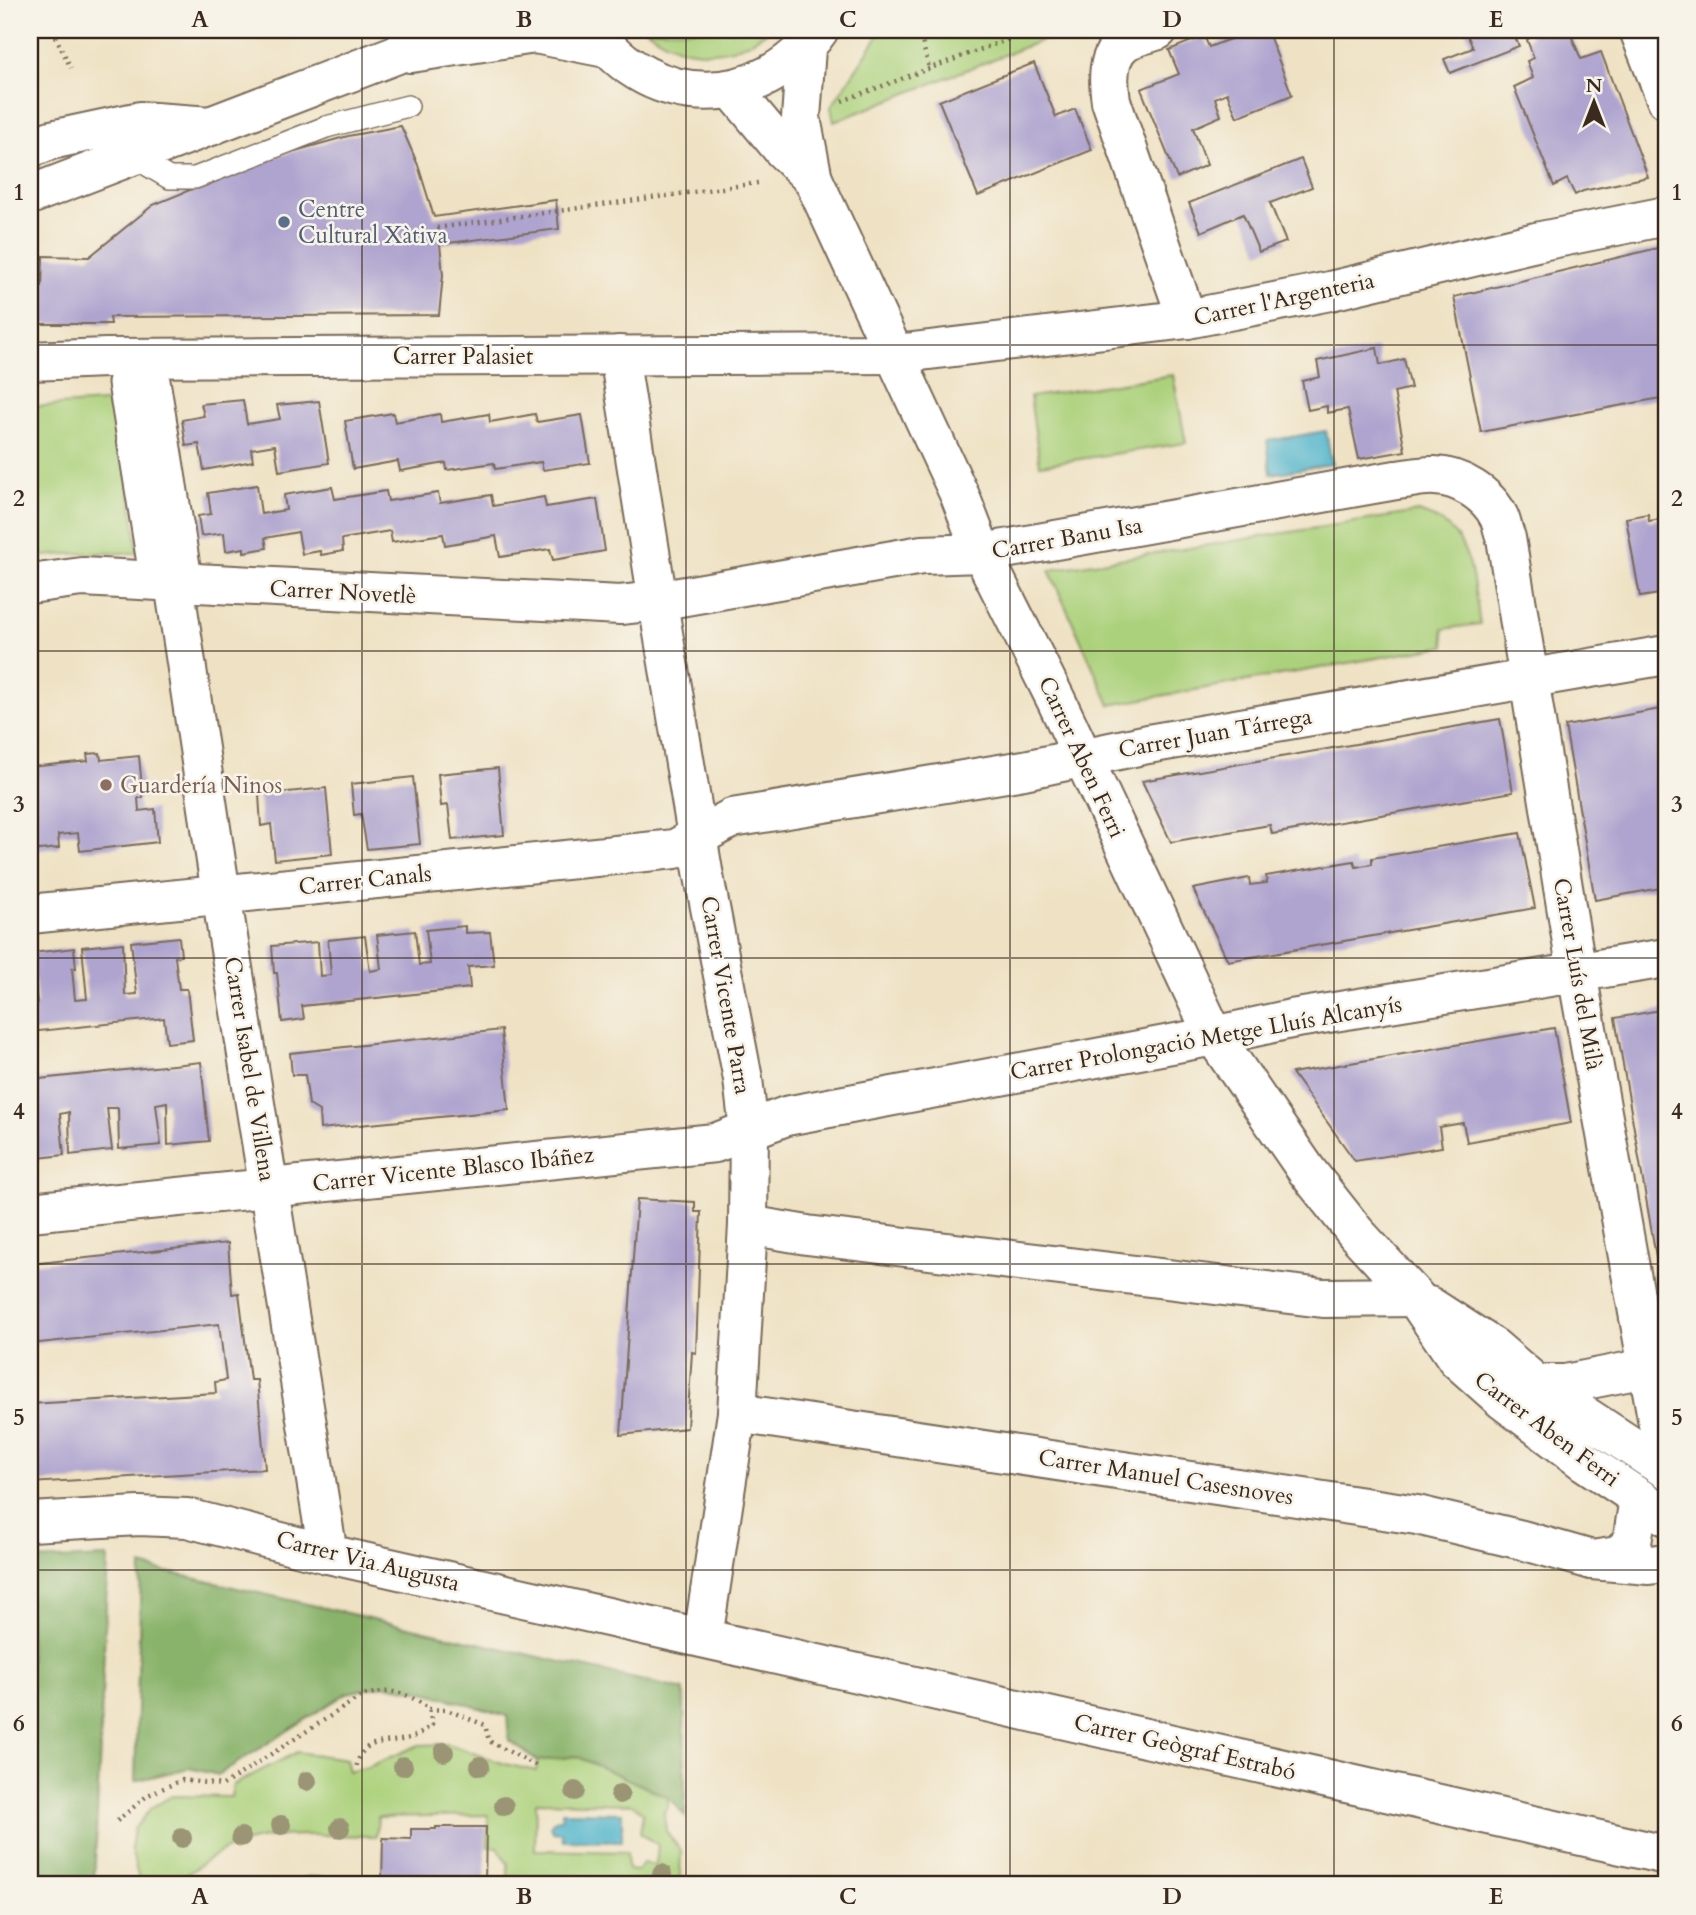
<svg xmlns="http://www.w3.org/2000/svg" width="1696" height="1915" viewBox="0 0 1696 1915" font-family="Cardo,serif">
<style>
.green{fill:#acd17b;stroke:#747e4c;stroke-width:2;fill-rule:evenodd}
.forest{fill:#89b36b;stroke:#626e44;stroke-width:2}
.water{fill:#4cb2cb;stroke:#446e74;stroke-width:2}
.building{fill:#afa4cf}
.lines{fill:none;stroke-linecap:round;stroke-linejoin:round}
.service-casing{stroke:#7a6a58;stroke-width:24}
.pedestrian-casing{stroke:#7a6a58;stroke-width:37}
.minor-casing{stroke:#7a6a58;stroke-width:42}
.tertiary-casing{stroke:#7a6a58;stroke-width:42}
.path{stroke:#7a6a58;stroke-width:4.5;stroke-dasharray:2 5;stroke-linecap:butt}
.service{stroke:#fff;stroke-width:21}
.pedestrian{stroke:#fff;stroke-width:33}
.minor{stroke:#fff;stroke-width:38}
.tertiary{stroke:#fff;stroke-width:38}
.tree{fill:#9b9475}
.grid{fill:none;stroke:#3b2a1e;stroke-width:2;stroke-opacity:0.55}
.service-dot{fill:#5c6f8a;stroke:#f7f3e8;stroke-width:2.5}
.education-dot{fill:#8d6e63;stroke:#f7f3e8;stroke-width:2.5}
.labels{text-anchor:middle;dominant-baseline:central;stroke-width:5;stroke-linejoin:round;paint-order:stroke}
.service-label{font-size:23px;fill:#4e5e75;stroke:#f7f3e8;text-anchor:start}
.street-label{font-size:23px;fill:#3b2a1e;stroke:#f7f3e8}
.education-label{font-size:23px;fill:#785e54;stroke:#f7f3e8;text-anchor:start}
.neatline{fill:none;stroke:#3b2a1e;stroke-width:2.5}
.grid-label{font-size:23px;text-anchor:middle;font-weight:bold;fill:#3b2a1e}
</style>
<rect width="100%" height="100%" fill="#f7f3e8"/>
<filter id="ink" filterUnits="userSpaceOnUse"><feTurbulence type="fractalNoise" baseFrequency=".0143" numOctaves="2"/><feDisplacementMap in="SourceGraphic" scale="14" xChannelSelector="R" yChannelSelector="G"/><feConvolveMatrix kernelMatrix="1 2 1 2 8 2 1 2 1" color-interpolation-filters="sRGB"/></filter>
<filter id="wash" filterUnits="userSpaceOnUse"><feTurbulence type="fractalNoise" baseFrequency=".00686" numOctaves="4" result="noise"/><feDisplacementMap in="SourceGraphic" scale="28" xChannelSelector="R" yChannelSelector="G"/><feGaussianBlur stdDeviation="1.57" result="paint"/><feColorMatrix in="noise" values="0 0 0 0 0 0 0 0 0 0 0 0 0 0 0 0 0 1.4 0 .05"/><feComposite in="paint" operator="in"/></filter>
<g filter="url(#wash)">
<rect width="100%" height="100%" fill="#efe2c4"/>
<g class="green">
<path d="M647,30H769C732,59 684,60 647,30Z"/>
<polygon points="882,30 1068,30 834,122 831,107"/>
<polygon points="1173,375 1186,443 1040,465 1030,397"/>
<polygon points="118,401 138,553 83,553 30,557 30,407"/>
<path d="M1418,512C1426,515 1435,517 1443,523C1473,543 1474,591 1480,624L1443,629L1445,646L1110,705L1049,570Z"/>
<path d="M448,1744L505,1764L536,1771L538,1761L576,1756L668,1797V1808L664,1811L666,1831L681,1851L680,1882L508,1878V1864L498,1847H488V1815L378,1817L376,1836C327,1836 272,1829 226,1849C197,1862 174,1895 140,1884L131,1849L134,1829L151,1808L172,1796L231,1797L233,1785L297,1752L346,1759L349,1772L368,1767L419,1745ZM536,1802L632,1804L643,1813L640,1833L658,1845L656,1865L642,1863L638,1871L628,1870L627,1852L535,1850Z"/>
<polygon points="308,1877 339,1879 344,1885 287,1885"/>
</g>
<g class="forest">
<polygon points="108,1557 94,1885 30,1885 30,1560"/>
<polygon points="141,1566 684,1690 685,1816 668,1797 576,1756 538,1761 509,1740 507,1716 428,1693 385,1685 347,1693 218,1775 189,1768 135,1781"/>
</g>
<g class="water">
<polygon points="1326,431 1332,464 1271,474 1267,441"/>
<polygon points="562,1812 622,1813 622,1841 563,1840 562,1833 553,1832 551,1826 553,1821 562,1818"/>
</g>
<g id="blocks">
<g class="building">
<polygon points="1242,30 1267,30 1292,95 1237,117 1227,93 1215,98 1221,116 1193,128 1207,165 1177,178 1141,89 1179,74 1169,50 1204,36 1209,47 1244,34"/>
<polygon points="1465,30 1512,30 1519,46 1450,73 1444,59 1473,48"/>
<polygon points="1528,30 1569,30 1581,59 1601,52 1648,177 1583,191 1575,195 1567,179 1554,186 1514,87 1533,78 1527,61 1534,58 1527,40 1531,36"/>
<polygon points="1034,63 1056,117 1075,109 1092,150 978,196 939,101"/>
<polygon points="401,126 418,165 434,217 556,200 559,229 440,244 443,275 439,315 110,317 111,324 30,324 30,287 42,287 43,256 89,257 153,205 263,160 348,136"/>
<polygon points="1301,159 1312,187 1270,203 1286,242 1259,252 1243,214 1201,232 1189,203"/>
<polygon points="1666,246 1666,397 1481,432 1454,297"/>
<polygon points="1377,348 1380,365 1404,359 1411,388 1394,392 1405,451 1359,459 1348,409 1327,413 1327,406 1308,410 1302,381 1320,377 1317,361"/>
<polygon points="243,400 247,424 280,419 277,405 319,401 329,463 279,471 275,445 251,449 253,461 204,470 199,444 186,446 182,420 204,416 201,404"/>
<polygon points="393,413 395,422 440,414 441,422 489,414 490,422 535,414 537,422 582,415 590,463 543,470 541,462 495,469 494,463 447,470 446,463 400,471 398,461 353,469 345,421"/>
<polygon points="257,485 261,514 286,510 284,495 332,487 335,499 386,491 388,501 438,493 440,503 491,495 493,506 544,497 546,507 597,499 605,551 553,560 550,549 500,557 496,536 445,545 443,534 392,542 390,531 342,539 343,551 321,555 320,551 302,554 298,532 265,538 267,548 244,552 244,548 226,551 224,533 201,536 198,516 211,514 208,493"/>
<polygon points="1648,514 1649,521 1666,518 1666,593 1640,597 1626,518"/>
<polygon points="1666,708 1666,887 1595,900 1565,726"/>
<polygon points="1500,719 1513,792 1272,834 1270,825 1171,842 1142,781"/>
<polygon points="100,753 101,760 139,756 143,798 138,798 139,811 155,809 158,842 80,851 78,833 58,835 59,848 30,851 30,767 88,761 87,754"/>
<polygon points="498,768 504,835 452,840 448,805 441,806 438,774"/>
<polygon points="413,777 420,844 367,849 361,814 354,815 351,784"/>
<polygon points="326,788 332,854 275,860 271,824 261,826 259,795"/>
<polygon points="1520,833 1535,908 1228,961 1193,889 1249,878 1250,885 1267,883 1266,876 1354,861 1356,867 1372,864 1372,858"/>
<polygon points="465,926 465,933 490,932 494,965 468,967 470,988 302,1006 304,1019 282,1022 277,973 274,973 272,946 318,942 320,976 331,975 328,940 365,936 370,971 381,969 377,935 415,931 419,965 430,964 426,930"/>
<polygon points="179,937 181,956 175,957 179,989 187,989 193,1040 167,1043 164,1018 30,1032 30,1005 37,1004 32,953 74,948 76,968 72,968 75,1000 87,999 82,947 123,943 125,995 137,994 131,942"/>
<polygon points="1666,1009 1666,1309 1665,1309 1615,1018"/>
<polygon points="1554,1028 1571,1123 1467,1142 1463,1123 1439,1127 1442,1147 1355,1161 1292,1073"/>
<polygon points="501,1030 509,1110 320,1129 319,1111 309,1105 305,1075 292,1075 290,1053"/>
<polygon points="201,1062 209,1141 168,1145 167,1102 156,1104 161,1145 119,1149 118,1108 107,1108 112,1150 70,1155 69,1112 60,1114 64,1155 30,1159 30,1080"/>
<polygon points="637,1199 695,1202 695,1212 701,1212 696,1353 692,1352 687,1428 621,1435"/>
<polygon points="228,1243 232,1294 239,1293 250,1380 257,1380 265,1469 30,1483 30,1404 216,1393 215,1382 226,1380 219,1324 30,1344 30,1264"/>
<polygon points="436,1827 486,1827 485,1885 382,1885 383,1838 411,1839 411,1829 436,1829"/>
</g>
</g>
</g>
<g filter="url(#ink)">
<use href="#blocks" fill-opacity="0" stroke="#7a6a58" stroke-width="2"/>
<g class="lines">
<g class="service-casing">
<polyline id="service" points="132,156 169,178 195,178 326,127 408,106"/>
</g>
<g class="pedestrian-casing">
<g id="pedestrian">
<polyline points="153,381 183,566"/>
<polyline points="125,383 155,569"/>
</g>
</g>
<g class="minor-casing">
<g id="minor">
<path d="M1158,30C1148,34 1134,36 1125,42C1106,55 1108,81 1111,101L1187,319"/>
<polyline points="1639,30 1666,99"/>
<polyline points="806,48 801,118 813,179 960,496 982,553 1056,700 1214,1036 1307,1171 1356,1233 1415,1297 1457,1359 1503,1400 1585,1462 1666,1516"/>
<polyline points="732,89 783,150 813,179"/>
<polyline points="30,148 51,140 140,121 211,126"/>
<polyline points="619,355 662,627 703,871 743,1079 749,1130 748,1225 737,1413 703,1638"/>
<polyline points="30,361 106,358 896,354 1187,319 1330,291 1536,242 1666,216"/>
<polyline points="174,583 221,894 328,1554"/>
<path d="M30,584L82,577L620,605L657,601L922,555L982,553L1396,480C1408,479 1422,475 1435,476C1460,477 1488,494 1499,517C1502,523 1503,532 1506,538L1577,973L1666,1468"/>
<polyline points="30,914 675,849 732,818 1024,770 1148,744 1666,655"/>
<polyline points="30,1212 715,1143 786,1116 1214,1036 1291,1019 1666,958"/>
<polyline points="748,1225 807,1235 1323,1298 1415,1297"/>
<polyline points="1429,1306 1494,1348 1536,1384 1666,1469"/>
<polyline points="1536,1384 1565,1384 1666,1364"/>
<polyline points="737,1413 1417,1515 1522,1540 1592,1560 1649,1565 1666,1563"/>
<polyline points="30,1522 139,1516 187,1518 328,1554 1666,1855"/>
<polyline points="1592,1560 1618,1556 1632,1543 1639,1498"/>
</g>
</g>
<g class="tertiary-casing">
<g id="tertiary">
<path d="M594,30C651,111 762,111 819,30"/>
<polyline points="411,53 535,34 606,48"/>
<polyline points="30,195 395,55 441,30"/>
</g>
</g>
<g class="path">
<polyline points="52,30 71,68"/>
<polyline points="190,30 193,36"/>
<polyline points="919,30 929,68"/>
<polyline points="842,101 1033,30"/>
<polyline points="437,228 758,183"/>
<polyline points="429,1709 447,1710 485,1725 489,1741 537,1766"/>
<path d="M117,1821L148,1795L182,1780L223,1785L363,1695C393,1689 404,1690 429,1709L432,1725C426,1729 420,1735 413,1737C386,1746 361,1734 356,1770"/>
</g>
<use href="#service" class="service"/>
<use href="#pedestrian" class="pedestrian"/>
<use href="#minor" class="minor"/>
<use href="#tertiary" class="tertiary"/>
</g>
<g class="tree">
<circle cx="444" cy="1752" r="10"/>
<circle cx="403" cy="1766" r="10"/>
<circle cx="480" cy="1766" r="10"/>
<circle cx="307" cy="1781" r="10"/>
<circle cx="575" cy="1791" r="10"/>
<circle cx="620" cy="1794" r="10"/>
<circle cx="504" cy="1806" r="10"/>
<circle cx="281" cy="1825" r="10"/>
<circle cx="340" cy="1828" r="10"/>
<circle cx="241" cy="1837" r="10"/>
<circle cx="182" cy="1838" r="10"/>
<circle cx="662" cy="1874" r="10"/>
</g>
</g>
<path class="grid" d="M362,30V1885M686,30V1885M1010,30V1885M1334,30V1885M30,345H1666M30,651H1666M30,958H1666M30,1264H1666M30,1570H1666"/>
<circle class="service-dot" cx="284" cy="222" r="7"/>
<circle class="education-dot" cx="106" cy="785" r="7"/>
<g class="labels">
<g class="service-label">
<text x="298" y="209">Centre<tspan x="298" dy="26">Cultural Xàtiva</tspan></text>
</g>
<g class="street-label">
<text transform="translate(1284 299) rotate(-12)">Carrer l'Argenteria</text>
<text x="463" y="356">Carrer Palasiet</text>
<text transform="translate(1067 538) rotate(-10)">Carrer Banu Isa</text>
<text transform="translate(343 592) rotate(3)">Carrer Novetlè</text>
<text transform="translate(1215 733) rotate(-10)">Carrer Juan Tárrega</text>
<text transform="translate(1082 757) rotate(65)">Carrer Aben Ferri</text>
<text transform="translate(365 880) rotate(-6)">Carrer Canals</text>
<text transform="translate(1578 974) rotate(80)">Carrer Luís del Milà</text>
<text transform="translate(726 995) rotate(80)">Carrer Vicente Parra</text>
<text transform="translate(1206 1038) rotate(-10)">Carrer Prolongació Metge Lluís Alcanyís</text>
<text transform="translate(250 1069) rotate(81)">Carrer Isabel de Villena</text>
<text transform="translate(453 1169) rotate(-6)">Carrer Vicente Blasco Ibáñez</text>
<text transform="translate(1547 1429) rotate(37)">Carrer Aben Ferri</text>
<text transform="translate(1166 1477) rotate(9)">Carrer Manuel Casesnoves</text>
<text transform="translate(368 1561) rotate(14)">Carrer Via Augusta</text>
<text transform="translate(1185 1747) rotate(13)">Carrer Geògraf Estrabó</text>
</g>
<g class="education-label">
<text x="120" y="785">Guardería Ninos</text>
</g>
</g>
<rect width="1696" height="1915" fill="none" stroke="#f7f3e8" stroke-width="77"/>
<g transform="translate(1594 102)" stroke="#f7f3e8" stroke-width="5" paint-order="stroke">
<path d="M0-5L12 26L0 18L-12 26Z" fill="#3b2a1e"/>
<text y="-10" font-size="19" font-weight="bold" text-anchor="middle" fill="#3b2a1e">N</text>
</g>
<rect x="38" y="38" width="1620" height="1838" class="neatline"/>
<g class="grid-label">
<text x="200" y="27">A</text>
<text x="524" y="27">B</text>
<text x="848" y="27">C</text>
<text x="1172" y="27">D</text>
<text x="1496" y="27">E</text>
<text x="19" y="200">1</text>
<text x="1677" y="200">1</text>
<text x="19" y="506">2</text>
<text x="1677" y="506">2</text>
<text x="19" y="812">3</text>
<text x="1677" y="812">3</text>
<text x="19" y="1119">4</text>
<text x="1677" y="1119">4</text>
<text x="19" y="1425">5</text>
<text x="1677" y="1425">5</text>
<text x="19" y="1731">6</text>
<text x="1677" y="1731">6</text>
<text x="200" y="1904">A</text>
<text x="524" y="1904">B</text>
<text x="848" y="1904">C</text>
<text x="1172" y="1904">D</text>
<text x="1496" y="1904">E</text>
</g>
</svg>
